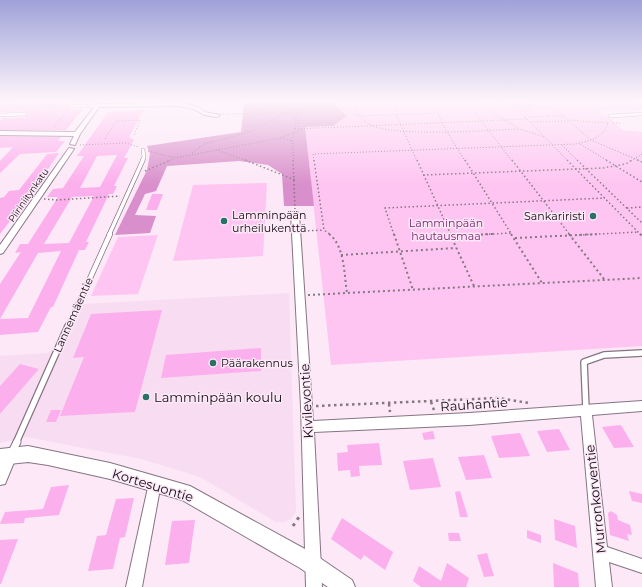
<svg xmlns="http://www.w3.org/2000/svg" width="642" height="587" viewBox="0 0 642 587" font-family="Montserrat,sans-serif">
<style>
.built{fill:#f8ddf2}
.green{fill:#fec5f2}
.forest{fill:#d98fcb}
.building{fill:#fcafed;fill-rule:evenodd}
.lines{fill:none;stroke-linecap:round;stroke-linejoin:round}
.service-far4-casing{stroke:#867482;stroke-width:4}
.service-far3-casing{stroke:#867482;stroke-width:5}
.service-far2-casing{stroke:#867482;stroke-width:6}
.service-far1-casing{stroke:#867482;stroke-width:8}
.service-casing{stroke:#867482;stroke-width:9}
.minor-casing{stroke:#867482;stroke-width:2}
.tertiary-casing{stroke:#867482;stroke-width:2}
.path-far4{stroke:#857882;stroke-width:1;stroke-dasharray:1 2;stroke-linecap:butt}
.path-far3{stroke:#857882;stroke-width:1.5;stroke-dasharray:1.5 2.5;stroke-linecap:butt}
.path-far2{stroke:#857882;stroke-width:2;stroke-dasharray:2 3;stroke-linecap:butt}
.path-far1{stroke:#857882;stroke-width:2.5;stroke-dasharray:2.5 3.5;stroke-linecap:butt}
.path{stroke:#857882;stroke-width:3;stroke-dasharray:3 4.5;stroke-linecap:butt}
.service-far4{stroke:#fff;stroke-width:3}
.service-far3{stroke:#fff;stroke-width:3.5}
.service-far2{stroke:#fff;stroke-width:4.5}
.service-far1{stroke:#fff;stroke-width:5.5}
.service{stroke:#fff;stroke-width:7}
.minor{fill:#fff;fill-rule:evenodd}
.tertiary{fill:#fff;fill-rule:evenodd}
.poi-dot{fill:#297067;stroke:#fce8f7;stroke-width:1.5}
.labels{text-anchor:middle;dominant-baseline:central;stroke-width:3;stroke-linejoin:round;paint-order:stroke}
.far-street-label{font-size:9px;fill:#130d12;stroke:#fce8f7}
.poi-label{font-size:11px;fill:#130d12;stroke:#fce8f7;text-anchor:start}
.park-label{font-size:11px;fill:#7b256f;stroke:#fce8f7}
.street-label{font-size:11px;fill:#130d12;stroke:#fce8f7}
.near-poi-label{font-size:13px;fill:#130d12;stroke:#fce8f7;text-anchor:start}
.near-street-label{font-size:13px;fill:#130d12;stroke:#fce8f7}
</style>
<rect width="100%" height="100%" fill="#fce8f7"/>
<polygon class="built" points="289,293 296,512 291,519 285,522 276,522 200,477 141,459 26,437 0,443 0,356 47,353 67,340 84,304"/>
<g class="green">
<polygon points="332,102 642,102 642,110 597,111 608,117 623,130 642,132 642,346 331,365 305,127 333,126 347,116"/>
<polygon points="267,183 263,256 173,261 193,185"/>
<polygon points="158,235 138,294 91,296 118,237"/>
</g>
<polygon class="forest" points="244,102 332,102 347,116 333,126 305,127 314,206 284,206 282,174 268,165 239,161 167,166 156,191 145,194 135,215 156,216 150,233 115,235 147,170 150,154 147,146 241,132"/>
<g class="building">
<polygon points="40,102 89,102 69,104 70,109 83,109 66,130 0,130 0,121 3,118 25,117 28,114 25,111 0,112 0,104"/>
<polygon points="506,102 521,102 529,105 535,111 516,112"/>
<path d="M144,110L129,137L134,140L124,158H128L114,186H117L113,194H109L86,242H89L85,250H79L53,307H51L38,332L0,335V319L28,318L61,251L38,253L0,319V284L21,252L15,253L20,244H28L58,197H47L53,189L63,188L84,156H77L108,112ZM117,155L100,187L80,188L97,156ZM94,196L69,243L44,244L72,197Z"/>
<polygon points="0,136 61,137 58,141 65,141 56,152 20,154 0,173 0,161 13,147 0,148"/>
<polygon points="59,153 33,191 0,234 0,198 4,197 9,191 19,190 47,154"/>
<polygon points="152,194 163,194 157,210 146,210"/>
<polygon points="162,310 135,412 60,416 84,357 73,358 91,314"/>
<polygon points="261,348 261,371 161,378 166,355"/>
<polygon points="20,364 39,369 0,414 0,386"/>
<polygon points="51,410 61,410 56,422 46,422"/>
<polygon points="621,425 634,447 614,448 602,427"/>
<polygon points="559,429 570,450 547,452 537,431"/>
<polygon points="433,431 435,439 424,440 422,433"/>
<polygon points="520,433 530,456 499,458 491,436"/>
<polygon points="379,443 382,465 359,466 360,476 351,477 350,470 338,471 337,453 348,452 347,445"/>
<polygon points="484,455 492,478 466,480 458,457"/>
<polygon points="433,458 441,487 410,490 403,461"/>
<polygon points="69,485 59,515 25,518 24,523 0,524 5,512 43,509 51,487"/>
<polygon points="460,491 468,517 460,517 455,492"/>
<polygon points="629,491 642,494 642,503 632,501"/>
<polygon points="134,498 125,537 120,538 113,569 88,571 97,536 106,535 116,499"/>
<polygon points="611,511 617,515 618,520 630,525 632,535 627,534 629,541 610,535 608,513"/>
<polygon points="342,518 393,552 385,570 364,555 361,560 331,539"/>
<polygon points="554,519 575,526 577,548 555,540"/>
<polygon points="195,520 189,563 165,565 172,521"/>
<polygon points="527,530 541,535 541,543 527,538"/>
<polygon points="448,533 459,533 461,541 449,541"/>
<polygon points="18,539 1,584 0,584 0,540"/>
<polygon points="487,553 494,576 484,577 477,555"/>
<polygon points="447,563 469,578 466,587 421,587 413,581 419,566 441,581"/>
<polygon points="553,563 578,573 579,587 554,587"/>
</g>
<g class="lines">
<g class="service-far4-casing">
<g id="service-far4">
<polyline points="71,106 97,106"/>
<polyline points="0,115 25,114"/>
<polyline points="610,116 642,114"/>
<polyline points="142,161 144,157 143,150"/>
</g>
</g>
<g class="service-far3-casing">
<polyline id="service-far3" points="109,235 143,160"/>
</g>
<g class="service-far2-casing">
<polyline id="service-far2" points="68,327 110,234"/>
</g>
<g class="service-far1-casing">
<g id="service-far1">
<polyline points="586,410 584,362 604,355 642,353"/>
<polyline points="16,443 68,326"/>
</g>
</g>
<g class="service-casing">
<polyline id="service" points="12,452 17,442"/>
</g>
<g class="minor-casing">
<g id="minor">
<polygon points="98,102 102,102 101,104 179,102 198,107 205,112 220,115 217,117 204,115 194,109 179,106 99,107 80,134 75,145 70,144 74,136 0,135 0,131 75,132"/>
<polygon points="69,148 74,149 3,253 0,254 0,245"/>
<polygon points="292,212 298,212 299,214 313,421 469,413 642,401 642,411 592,415 607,547 642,559 642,573 609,562 612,587 596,587 581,416 469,425 314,432 322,587 306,587 301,406 291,214"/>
<polygon points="11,449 15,451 17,455 5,484 0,485 0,465 7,451"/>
<polygon points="155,477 160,478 161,483 142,587 126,587 149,483 150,478"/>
</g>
</g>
<g class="tertiary-casing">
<polygon id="tertiary" points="28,446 110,463 190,486 314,554 352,580 355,587 328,587 300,568 182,500 110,479 48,465 28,462 0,465 0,449"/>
</g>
<g class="path-far4">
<polyline points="291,102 296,122 292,141 294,161"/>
<polyline points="336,102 347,112 360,116 438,113"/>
<path d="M357,102L355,108C358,114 364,121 369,124C389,138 492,130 520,129"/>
<polyline points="396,102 396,114 417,161"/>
<polyline points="435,102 441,122 465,161"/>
<polyline points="529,102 535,107 553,107 591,140 640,161"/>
<polyline points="627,102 642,106"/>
<polyline points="469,105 512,161"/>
<polyline points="469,105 500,102"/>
<polyline points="479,105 520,129 544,137"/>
<polyline points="40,106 66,105"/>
<polyline points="251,113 291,102"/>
<polyline points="223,114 294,113"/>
<polyline points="525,117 568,161"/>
<polyline points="525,117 563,116"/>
<polyline points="568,120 609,123"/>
<polyline points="531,122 568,121"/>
<polyline points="613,123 620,123"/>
<polyline points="54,127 68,110"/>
<polyline points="295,129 527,119"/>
<polyline points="281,138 292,141"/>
<polyline points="105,139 116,121 140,120 134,135"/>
<polyline points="580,144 608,161"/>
<polyline points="80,145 126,143 139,147"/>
<polyline points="562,145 578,161"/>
<polyline points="216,150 248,161"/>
<polyline points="148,151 175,158 280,138 299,131 297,102"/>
<polyline points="192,153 204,144 250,132 286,113"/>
<polyline points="169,161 174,159"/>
<path d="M314,161L313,154L575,144C589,141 605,138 608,122"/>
<polyline points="631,161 642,154"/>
</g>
<g class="path-far3">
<polyline points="245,160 295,180"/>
<polyline points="293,160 295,209"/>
<polyline points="314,160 324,230 331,235"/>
<polyline points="417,160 451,235"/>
<polyline points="465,160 512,235"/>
<polyline points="512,160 570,235"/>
<polyline points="567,160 641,235"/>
<polyline points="577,160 642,223"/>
<polyline points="606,160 642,182"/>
<polyline points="637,160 642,162"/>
<polyline points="145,171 171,160"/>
<polyline points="423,175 603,168 626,164 632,160"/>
<polyline points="44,199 57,200 120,196"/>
<polyline points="627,208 642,207"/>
<polyline points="304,231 324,230"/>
<polyline points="394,235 385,208 605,198"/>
<polyline points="473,235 511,233"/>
<polyline points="579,235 639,232"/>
</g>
<g class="path-far2">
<path d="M329,234C345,246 344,275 347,293"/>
<polyline points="394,234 413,290"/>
<polyline points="450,234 474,286"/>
<polyline points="511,234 542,283"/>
<polyline points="569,234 604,279"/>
<polyline points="640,234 642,236"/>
<polyline points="451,236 493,234"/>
<polyline points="515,238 600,234"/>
<polyline points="341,255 456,248"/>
<polyline points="308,295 642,278"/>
</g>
<g class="path-far1">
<polyline points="431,402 434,410"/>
<polyline points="389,404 390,412"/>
<polyline points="316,406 498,398 529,403"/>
</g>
<polyline class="path" points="293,526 299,517"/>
<use href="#service-far4" class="service-far4"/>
<use href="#service-far3" class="service-far3"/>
<use href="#service-far2" class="service-far2"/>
<use href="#service-far1" class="service-far1"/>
<use href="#service" class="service"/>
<use href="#minor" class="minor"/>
<use href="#tertiary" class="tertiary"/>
</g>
<linearGradient id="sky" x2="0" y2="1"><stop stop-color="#9fa2d9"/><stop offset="0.55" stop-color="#fef5fb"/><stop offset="1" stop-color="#fef5fb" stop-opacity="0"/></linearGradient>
<rect width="642" height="184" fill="url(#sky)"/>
<g class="poi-dot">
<circle cx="593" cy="216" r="4"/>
<circle cx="224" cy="221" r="4"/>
<circle cx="213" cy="363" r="4"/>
<circle cx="146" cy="397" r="4"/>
</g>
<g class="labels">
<g class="far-street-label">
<text transform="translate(28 195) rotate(-55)">Piiriniitynkatu</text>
</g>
<g class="poi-label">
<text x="232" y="215">Lamminpään<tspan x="232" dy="13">urheilukenttä</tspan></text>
<text x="585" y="216" text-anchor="end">Sankariristi</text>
<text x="221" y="363">Päärakennus</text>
</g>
<g class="park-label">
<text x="446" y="223">Lamminpään<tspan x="446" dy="13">hautausmaa</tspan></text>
</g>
<g class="street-label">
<text transform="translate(73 315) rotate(-66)">Lannemäentie</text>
</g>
<g class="near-poi-label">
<text x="154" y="397">Lamminpään koulu</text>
</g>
<g class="near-street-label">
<text transform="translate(306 401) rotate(-93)">Kivilevontie</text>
<text transform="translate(474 404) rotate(-4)">Rauhantie</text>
<text transform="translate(153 485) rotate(17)">Kortesuontie</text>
<text transform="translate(595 499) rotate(-96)">Murronkorventie</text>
</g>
</g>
</svg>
